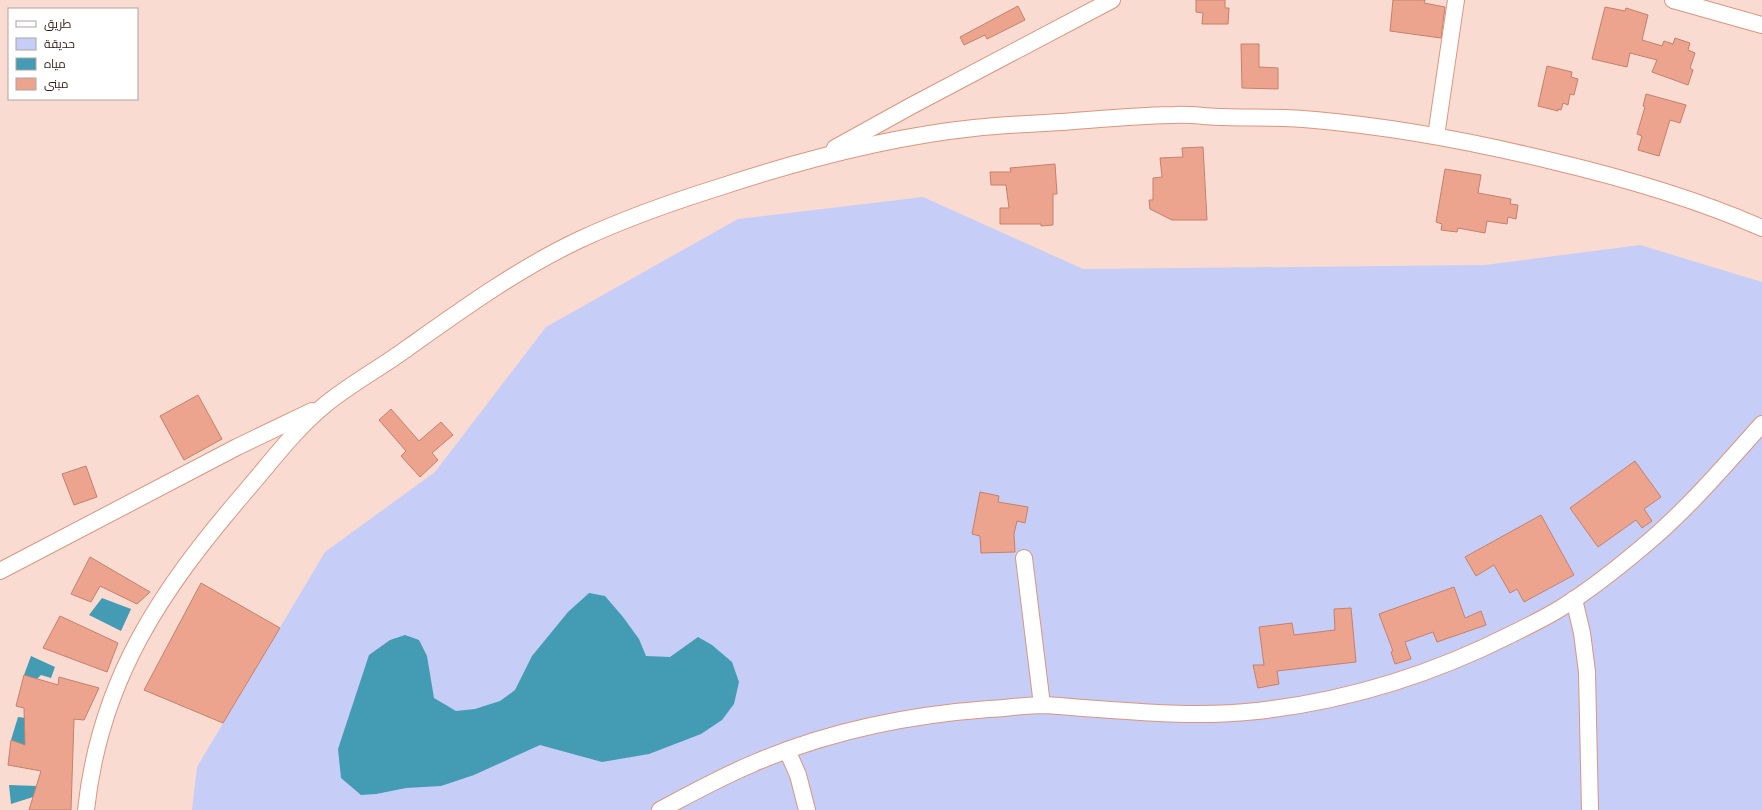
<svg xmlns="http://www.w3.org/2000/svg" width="1762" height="810" viewBox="0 0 1762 810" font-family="Montserrat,Cairo,sans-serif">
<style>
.green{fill:#c6cdf6}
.water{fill:#439cb3}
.building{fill:#eda48e;stroke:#c5806b}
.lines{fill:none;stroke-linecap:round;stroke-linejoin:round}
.minor-casing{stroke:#dc957f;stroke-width:18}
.minor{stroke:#fff;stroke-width:16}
</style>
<rect width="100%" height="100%" fill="#f9dbd1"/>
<polygon class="green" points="923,197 1083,269 1485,265 1640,245 1762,282 1762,810 192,810 197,767 325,552 435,472 546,327 738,219"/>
<g class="water">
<polygon points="589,593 605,596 623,617 639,639 646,656 670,657 698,637 712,645 732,662 739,682 734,704 722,720 701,734 649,754 602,762 540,745 474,775 441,786 406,788 376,794 361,795 341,778 338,749 369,655 390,640 405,635 419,640 427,656 434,698 456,711 475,709 500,701 515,690 532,656 568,612"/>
<polygon points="102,598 131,609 121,631 89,615"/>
<polygon points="31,656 55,667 51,678 41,675 37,679 24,675"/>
<polygon points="18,717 34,719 25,745 11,740"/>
<polygon points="9,785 37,786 33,797 11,804"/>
</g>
<g class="building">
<polygon points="1196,0 1225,0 1225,8 1229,8 1228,24 1202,24 1203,13 1196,12"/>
<polygon points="1393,0 1425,0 1424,3 1445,7 1441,38 1390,31"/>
<polygon points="1018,6 1025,20 987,39 985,35 964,45 960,37"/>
<polygon points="1605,7 1625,11 1626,8 1648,15 1642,40 1662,46 1664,41 1673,44 1675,38 1690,43 1688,50 1695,53 1690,68 1693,70 1688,85 1652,72 1657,60 1630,53 1627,67 1592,59"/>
<polygon points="1241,44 1259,44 1259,67 1278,68 1278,89 1242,88"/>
<polygon points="1547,66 1572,72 1571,77 1578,79 1574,95 1570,94 1568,105 1563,103 1561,110 1558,109 1558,111 1538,106"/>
<polygon points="1646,94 1686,105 1680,123 1670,120 1659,156 1638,150 1642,136 1637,134 1645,107 1643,106"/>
<polygon points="1203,147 1207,220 1172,220 1150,209 1149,200 1153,200 1153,178 1162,177 1160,158 1183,157 1182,148"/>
<polygon points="1055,164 1057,194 1053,194 1053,225 1041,226 1041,224 1000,224 1000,208 1009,208 1006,185 991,185 990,172 1011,172 1010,168"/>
<polygon points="1445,169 1481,175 1478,193 1511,199 1510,204 1518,205 1516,219 1508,217 1507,224 1487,221 1485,233 1458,228 1457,232 1441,230 1442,224 1436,222"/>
<polygon points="198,395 222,439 184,460 160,416"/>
<polygon points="391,409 419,441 441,422 453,435 432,453 438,460 420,477 401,456 406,451 379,420"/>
<polygon points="1635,461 1661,497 1644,509 1652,521 1642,528 1636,520 1598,547 1570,508"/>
<polygon points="86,466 97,497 74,505 62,474"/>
<polygon points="980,492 999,496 998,502 1028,507 1025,523 1017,521 1014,534 1015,552 981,553 980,536 972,534"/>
<polygon points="1541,515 1574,575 1524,602 1517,589 1510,593 1494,565 1476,576 1465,557"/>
<polygon points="90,557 150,592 137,604 100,586 91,602 71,594"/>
<polygon points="201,583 280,628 223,723 144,690"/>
<polygon points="1454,587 1465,618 1481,611 1486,625 1437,642 1433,632 1405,642 1411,659 1395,664 1391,652 1393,651 1379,614"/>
<polygon points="1351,608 1356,662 1277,671 1279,684 1258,688 1253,665 1264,665 1259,627 1292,623 1294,635 1335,630 1334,609"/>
<polygon points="60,616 118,643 107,672 43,648"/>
<polygon points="24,675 58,685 59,677 99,688 84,720 74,719 71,810 29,810 41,771 8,765 11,740 25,745 24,708 16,706"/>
</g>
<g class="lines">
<g class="minor-casing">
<g id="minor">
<polyline points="1673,0 1762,25"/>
<polyline points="1436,136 1456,0"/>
<polyline points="835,148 911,106 1112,0"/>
<polyline points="1024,558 1042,705"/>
<polyline points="0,571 237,447 312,411"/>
<polyline points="1574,599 1582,633 1587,672 1590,810"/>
<polyline points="787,750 798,775 807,810"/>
<path d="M86,810C100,679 161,590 245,492C271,462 295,429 326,404C352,383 382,367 409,347C464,308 518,269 579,240C624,219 672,202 720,187C802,160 887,137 974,128C1007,124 1041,124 1074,121C1107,119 1141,115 1174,115C1191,114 1208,117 1224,117C1254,118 1285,117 1315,120C1395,127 1474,142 1552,161C1624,178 1694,198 1762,228"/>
<path d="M660,810C690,794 721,777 752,764C828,731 907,715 989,709C1007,708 1026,705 1044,705C1062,706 1080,708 1098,709C1151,713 1204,717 1257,711C1347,701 1431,675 1512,634C1528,626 1545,618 1561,608C1593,588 1624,563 1653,538C1692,504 1727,463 1762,424"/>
</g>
</g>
<use href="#minor" class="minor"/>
</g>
<rect x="8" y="8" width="130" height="92" fill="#ffffff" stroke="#aea3a0"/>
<rect x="16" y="21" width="20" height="6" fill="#ffffff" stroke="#aea3a0"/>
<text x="44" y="28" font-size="12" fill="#351a11">طريق</text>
<rect x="16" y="38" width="20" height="12" fill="#c6cdf6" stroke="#aea3a0"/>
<text x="44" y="48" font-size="12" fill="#351a11">حديقة</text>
<rect x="16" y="58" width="20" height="12" fill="#439cb3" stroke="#aea3a0"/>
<text x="44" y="68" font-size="12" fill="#351a11">مياه</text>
<rect x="16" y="78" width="20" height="12" fill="#eda48e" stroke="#aea3a0"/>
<text x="44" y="88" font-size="12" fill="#351a11">مبنى</text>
</svg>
